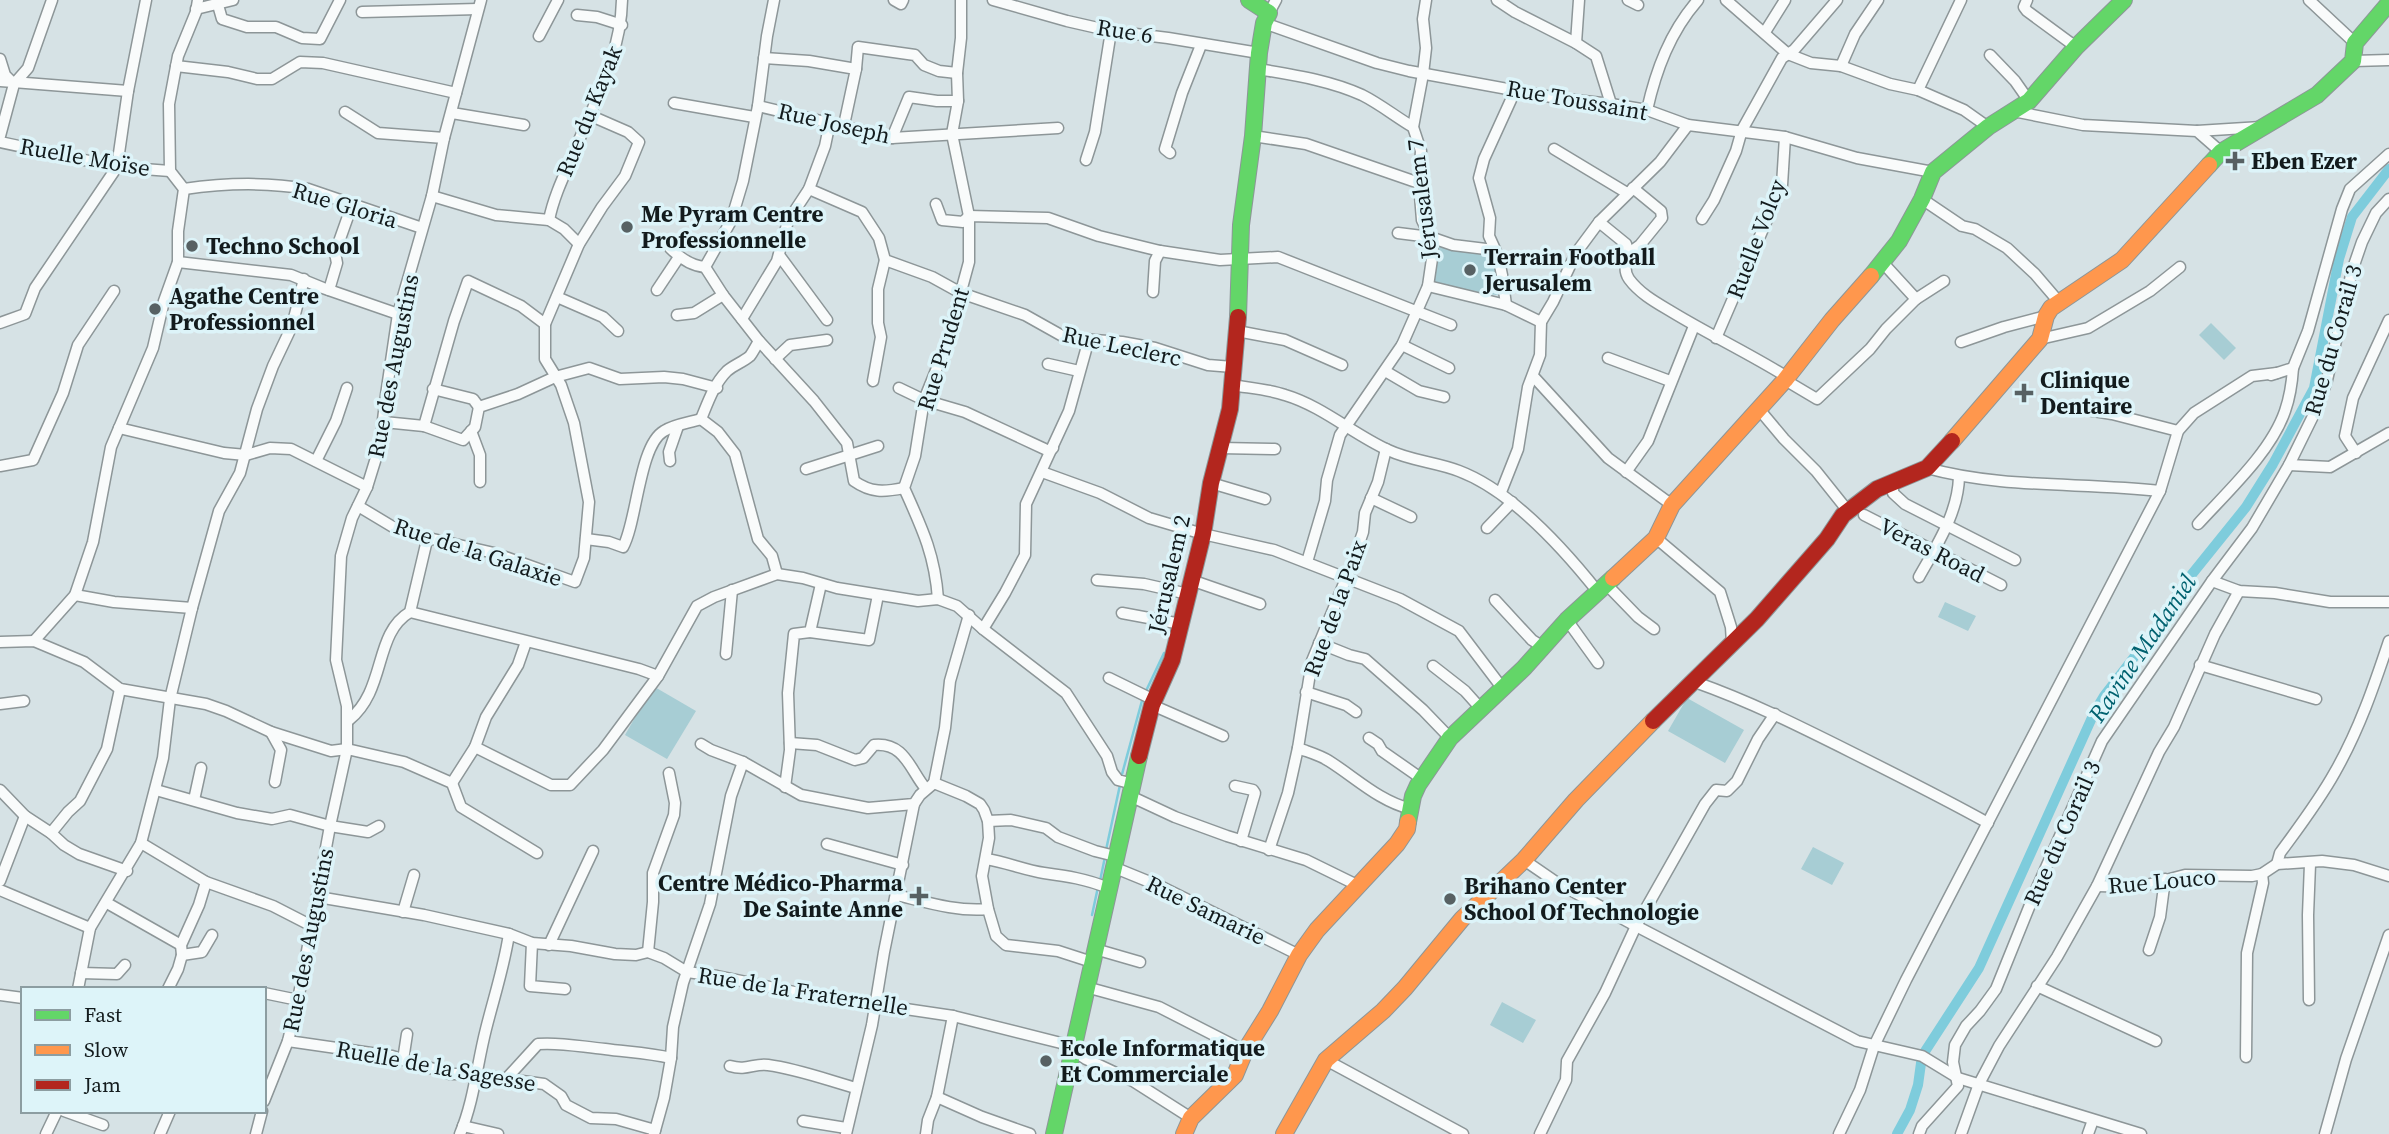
<svg xmlns="http://www.w3.org/2000/svg" width="2389" height="1134" viewBox="0 0 2389 1134" font-family="'Source Serif 4',serif">
<style>
.green{fill:#a7cdd4}
.lines{fill:none;stroke-linecap:round;stroke-linejoin:round}
.stream{stroke:#7eccdc;stroke-width:2.5}
.canal{stroke:#7eccdc;stroke-width:10}
.street-casing{stroke:#8d9698;stroke-width:13}
.fast-casing{stroke:#8d9698;stroke-width:18}
.slow-casing{stroke:#8d9698;stroke-width:18}
.jam-casing{stroke:#8d9698;stroke-width:18}
.street{stroke:#f9fbfb;stroke-width:10}
.fast{stroke:#63d668;stroke-width:16}
.slow{stroke:#ff974d;stroke-width:16}
.jam{stroke:#b3261e;stroke-width:16}
.poi-dot{fill:#576163;stroke:#ddf4f9;stroke-width:2.5}
.labels{text-anchor:middle;dominant-baseline:central;stroke-width:7;stroke-linejoin:round;paint-order:stroke}
.street-label{font-size:23px;fill:#131b1d;stroke:#ddf4f9}
.poi-label{font-size:23px;font-weight:bold;fill:#131b1d;stroke:#ddf4f9;text-anchor:start}
.water-label{font-size:24px;font-style:italic;fill:#00616f;stroke:#ddf4f9}
</style>
<rect width="100%" height="100%" fill="#d6e2e5"/>
<g class="green">
<polygon points="1438,245 1509,254 1503,296 1432,286"/>
<polygon points="2211,323 2236,348 2224,360 2199,335"/>
<polygon points="1945,602 1976,616 1968,631 1938,617"/>
<polygon points="653,686 696,711 667,759 625,735"/>
<polygon points="1687,698 1744,730 1725,763 1668,731"/>
<polygon points="1813,847 1844,863 1832,885 1801,869"/>
<polygon points="1502,1002 1536,1020 1523,1043 1490,1025"/>
</g>
<g class="lines">
<g class="stream">
<polyline points="1146,691 1164,653"/>
<polyline points="1121,778 1143,697"/>
<polyline points="1106,850 1120,785"/>
<polyline points="1100,881 1105,857"/>
<polyline points="1092,915 1098,887"/>
</g>
<polyline class="canal" points="1897,1134 1910,1110 1918,1085 1922,1056 1979,968 2095,711 2104,696 2155,630 2184,584 2246,507 2273,464 2314,388 2339,259 2352,217 2389,169"/>
<g class="street-casing">
<g id="street">
<path d="M774,0L767,36L758,106L743,181L731,221L705,267L723,295L759,341L814,401L847,443L854,481C871,493 884,492 904,488"/>
<polyline points="894,0 901,4 903,0"/>
<polyline points="993,0 1067,21 1111,31 1168,38 1259,53"/>
<polyline points="1497,0 1515,12 1576,43 1596,56 1611,104"/>
<polyline points="1628,0 1638,5"/>
<polyline points="1726,0 1788,54 1811,63 1841,66 1890,84 1918,90 1964,110 1988,127"/>
<polyline points="2027,0 2024,7 2027,11 2076,47"/>
<polyline points="2309,0 2355,43"/>
<polyline points="218,5 222,19 247,27 276,27 302,38 320,39 340,0"/>
<polyline points="196,9 233,0"/>
<polyline points="362,12 478,9"/>
<polyline points="1269,13 1276,0"/>
<polyline points="577,15 597,17 622,25"/>
<polyline points="1264,23 1377,63 1409,71 1557,98 1611,104 1647,110 1688,125 1785,137 1857,158 1933,172"/>
<polyline points="1765,32 1785,0"/>
<polyline points="539,36 558,0"/>
<polyline points="1576,43 1579,0"/>
<polyline points="1990,55 2015,81 2029,101"/>
<polyline points="764,58 809,61 856,69 844,125"/>
<polyline points="0,59 5,75 14,84"/>
<polyline points="2353,61 2389,60"/>
<polyline points="176,66 228,72 257,79 272,79 300,62 323,63 456,93"/>
<polyline points="1841,66 1855,34 1878,0"/>
<polyline points="856,69 858,47 915,55 924,65 939,71 957,73"/>
<path d="M1258,69C1293,75 1329,80 1362,95C1380,104 1396,117 1413,127"/>
<polyline points="0,81 128,91"/>
<polyline points="1918,90 1961,0"/>
<polyline points="674,103 754,117"/>
<polyline points="758,106 892,138 1058,128"/>
<path d="M1647,110C1656,70 1670,32 1698,0"/>
<polyline points="2013,111 2083,125 2197,131 2221,152"/>
<polyline points="345,112 378,133 444,138"/>
<polyline points="452,113 524,125"/>
<polyline points="2197,131 2261,127"/>
<polyline points="0,136 14,84 28,68 52,0"/>
<polyline points="1253,136 1306,144 1419,183"/>
<polyline points="892,138 909,97 937,101 958,101"/>
<polyline points="0,142 117,167 170,171"/>
<polyline points="1554,149 1627,193"/>
<polyline points="1170,153 1165,149 1182,93 1201,45"/>
<polyline points="1086,160 1095,132 1111,31"/>
<path d="M1633,188L1661,211L1662,218L1640,245L1629,253C1626,262 1623,270 1629,279C1640,294 1657,303 1672,312C1710,335 1750,354 1787,377"/>
<path d="M184,189C225,183 267,182 308,189L422,228"/>
<polyline points="809,189 862,212 879,238 885,260 932,277 961,293 1025,315 1066,338 1122,342 1155,348 1208,365 1233,367"/>
<polyline points="432,196 496,215 549,220 564,229 579,244"/>
<polyline points="1922,199 1962,226 1975,229 2007,248 2035,274 2059,302"/>
<polyline points="936,204 942,220 963,222 969,216 1048,218 1099,236 1160,251 1220,260 1278,257 1451,325"/>
<polyline points="1702,219 1714,200 1736,151 1742,130 1782,58 1794,50 1837,0"/>
<path d="M549,220C553,200 561,182 569,164C590,111 621,58 622,0"/>
<polyline points="1599,222 1626,244 1629,253"/>
<polyline points="1398,233 1430,237 1453,245 1494,250"/>
<path d="M670,248C680,258 691,266 705,267"/>
<polyline points="779,255 827,320"/>
<polyline points="178,262 291,275 323,288 398,314"/>
<polyline points="1428,286 1506,305 1541,322"/>
<polyline points="329,290 337,263 335,253 352,205"/>
<polyline points="657,290 679,257"/>
<polyline points="1153,292 1155,261 1160,251"/>
<polyline points="557,297 603,317 618,331"/>
<polyline points="1916,299 1944,281"/>
<polyline points="1506,305 1502,275 1498,256 1489,236 1490,218 1479,178 1484,159 1515,91"/>
<polyline points="677,315 694,313 723,295"/>
<polyline points="742,319 777,261 788,221 809,189 825,146 830,122"/>
<polyline points="0,323 25,314 35,288 117,167 128,91 146,0"/>
<polyline points="1237,331 1285,340 1342,365"/>
<polyline points="1716,338 1782,185 1785,137"/>
<polyline points="2040,339 2088,328 2150,291 2180,267"/>
<path d="M759,341C756,346 753,352 750,356C743,362 734,365 727,371C714,384 708,402 701,419L718,432L735,454L758,539L772,556L777,574"/>
<polyline points="1961,342 2004,327 2046,316"/>
<polyline points="1402,345 1449,368"/>
<polyline points="1608,358 1670,381"/>
<polyline points="775,359 790,345 827,340"/>
<polyline points="1048,364 1079,371"/>
<polyline points="1385,371 1419,391 1444,397"/>
<polyline points="2271,375 2293,368 2308,331 2342,209 2350,189 2389,154"/>
<polyline points="1533,376 1608,458 1672,505"/>
<polyline points="1785,380 1817,399 1870,349 1886,329 1916,299 1883,263"/>
<polyline points="873,381 881,337 878,323 878,289 885,260"/>
<path d="M1232,385C1249,388 1268,389 1285,395C1322,406 1353,434 1388,450C1411,461 1436,462 1459,471C1512,491 1563,548 1598,592"/>
<polyline points="899,388 924,400 965,412 1049,451 1053,448"/>
<polyline points="433,389 473,399 479,407"/>
<polyline points="1758,408 1784,439 1816,471 1848,511"/>
<polyline points="2075,408 2112,414 2178,431"/>
<polyline points="384,422 424,426 463,440 475,427 479,407 518,394 555,377 589,368 620,379 664,377 683,379 717,388"/>
<polyline points="424,426 454,321 468,281 521,306 545,324"/>
<polyline points="119,428 224,453 246,455 270,448 291,449 367,487"/>
<polyline points="471,431 480,455 480,482"/>
<polyline points="1220,448 1275,449"/>
<polyline points="2356,453 2345,436 2353,398 2389,320"/>
<polyline points="316,461 336,421 347,388"/>
<polyline points="670,461 669,452 678,426"/>
<polyline points="2289,465 2330,467 2389,433"/>
<polyline points="0,466 33,460 63,393 78,345 114,291"/>
<path d="M1927,468C2003,489 2082,482 2160,491"/>
<polyline points="806,469 878,446"/>
<polyline points="1042,472 1100,493 1149,518 1203,534 1274,550 1400,599 1459,631 1503,689"/>
<polyline points="1626,472 1648,441 1694,326"/>
<polyline points="1893,481 1893,493 1905,504 2015,560"/>
<polyline points="1211,483 1265,499"/>
<polyline points="1501,492 1518,449 1528,387 1540,355 1541,322 1553,302 1576,253 1599,222 1660,162 1688,125"/>
<polyline points="1371,498 1411,517"/>
<polyline points="358,506 393,527 427,540 433,539 494,553 575,582 584,558 589,502 574,423 561,385 545,359 545,324 579,244 602,207 625,176 639,142 628,132 589,115"/>
<polyline points="1864,515 2001,585"/>
<path d="M2198,524C2227,492 2271,452 2285,411C2290,397 2292,383 2293,368"/>
<polyline points="1487,528 1512,502"/>
<polyline points="1656,538 1720,592 1731,627 1732,643"/>
<path d="M586,539L609,542L623,547C637,522 639,445 664,431C675,424 689,423 701,419"/>
<polyline points="1307,562 1325,501 1327,480 1340,435 1402,345 1428,286 1433,252 1430,237 1422,220 1419,183 1421,151 1413,127 1423,74 1426,48 1423,19 1426,0"/>
<path d="M1919,577C1937,545 1958,513 1959,477"/>
<polyline points="1097,580 1144,584 1188,594"/>
<polyline points="1191,580 1260,604"/>
<polyline points="2212,581 2239,591 2275,593 2330,602 2389,602"/>
<polyline points="1607,585 1638,617 1654,629"/>
<polyline points="75,595 114,602 192,608"/>
<path d="M938,599C935,555 922,528 904,488L915,456L924,400L947,343L969,262V216L952,134L958,101L957,73L961,38V0"/>
<polyline points="1495,600 1532,640 1543,647"/>
<polyline points="410,612 639,669 658,676"/>
<polyline points="1122,613 1181,624"/>
<polyline points="1567,620 1598,663"/>
<polyline points="983,629 1005,593 1025,555 1026,504 1069,411 1089,339"/>
<polyline points="810,632 869,640 878,595"/>
<polyline points="34,641 75,595 93,542 111,447 153,348 164,301 178,262 178,231 184,189 170,171 169,104 178,56 196,12 198,0"/>
<polyline points="0,642 34,641 84,662 120,689 206,704 226,711 271,732 331,751 347,749 404,762 452,783 461,807 537,853"/>
<polyline points="1319,643 1349,655 1365,659 1423,710 1450,738"/>
<polyline points="726,654 732,590"/>
<polyline points="2200,665 2316,699"/>
<polyline points="1433,666 1465,691 1482,710"/>
<polyline points="1109,678 1154,700"/>
<path d="M1695,682C1749,701 1799,726 1851,752C1897,775 1943,798 1988,823"/>
<polyline points="1306,692 1346,705 1356,712"/>
<polyline points="0,704 24,701"/>
<polyline points="1152,705 1223,736"/>
<path d="M349,720C387,689 373,634 410,612L427,540"/>
<polyline points="271,732 281,750 275,782"/>
<polyline points="1369,738 1378,744 1382,751 1422,779"/>
<path d="M790,743L817,745L855,760L863,758L874,745C905,742 910,770 926,789"/>
<polyline points="701,744 711,750 743,762"/>
<polyline points="475,747 551,785 570,785 603,750 658,676 697,606 714,597 777,574 803,578 837,588 918,601 938,599 957,606 983,629 1066,693 1107,756 1112,772 1118,780 1133,784"/>
<path d="M1298,748C1308,752 1320,755 1329,761C1356,778 1379,801 1411,809"/>
<polyline points="452,783 475,747 486,717 518,665 526,642"/>
<polyline points="934,783 966,796 980,804 984,810 988,821 989,838 982,876 988,909 996,936 1006,945 1058,951 1092,962"/>
<polyline points="934,783 945,728 950,681 969,615"/>
<polyline points="1235,786 1253,790 1255,793 1241,841"/>
<polyline points="785,787 790,750 788,693 794,634 810,632 821,584"/>
<polyline points="0,790 25,816 51,833 64,845 79,854 127,871"/>
<polyline points="156,790 237,813 272,819 290,815 330,826 368,832 379,826"/>
<polyline points="1130,796 1175,817 1227,836 1306,860 1357,885"/>
<polyline points="194,800 201,768"/>
<polyline points="988,821 1011,820 1046,828 1058,837 1095,851 1115,856"/>
<polyline points="51,833 68,812 80,801 107,749 120,689"/>
<polyline points="141,843 206,882 273,906 312,926"/>
<polyline points="827,844 903,865"/>
<polyline points="1269,850 1288,793 1298,748 1312,661 1352,564 1363,532 1365,513 1378,482 1386,449"/>
<path d="M986,859C1006,862 1024,870 1044,873C1066,876 1087,879 1108,888"/>
<polyline points="1524,860 1556,882 1636,926 1857,1041 1922,1056 1958,1078 2141,1134"/>
<path d="M2277,864L2280,853C2299,827 2319,801 2335,772C2359,730 2374,686 2389,641"/>
<polyline points="1113,867 1162,887 1299,955"/>
<polyline points="0,881 25,816"/>
<polyline points="2097,886 2139,887 2185,875 2252,876 2262,874 2277,864 2322,861 2354,865 2389,876"/>
<polyline points="0,890 90,928"/>
<path d="M897,895C926,902 957,912 988,909"/>
<polyline points="318,897 424,915 509,934 532,943 571,946 615,954 636,955 648,952 664,958 687,972 717,976 804,994 953,1016 1061,1043 1086,1059 1133,1081 1191,1118"/>
<polyline points="107,903 181,945"/>
<polyline points="403,912 414,875"/>
<polyline points="532,943 530,986 565,989"/>
<polyline points="549,945 593,851"/>
<polyline points="1095,949 1140,962"/>
<polyline points="2149,950 2160,917 2165,879"/>
<polyline points="648,952 653,902 653,873 674,815 675,803 669,773"/>
<polyline points="182,955 202,952 212,935"/>
<polyline points="81,973 117,974 125,965"/>
<polyline points="2037,986 2156,1041"/>
<polyline points="1086,987 1159,1007 1245,1051"/>
<polyline points="78,989 90,928 141,843 163,758 170,699 192,608 219,511 240,473 257,409 273,366 292,326 304,279"/>
<polyline points="168,989 178,969 182,955 181,945 199,905 206,882"/>
<polyline points="264,993 298,1000"/>
<polyline points="0,995 23,998"/>
<polyline points="2309,1000 2308,915 2310,864"/>
<polyline points="288,1041 392,1056 450,1074 470,1074 544,1084 561,1096 566,1105 591,1118 616,1119 655,1130"/>
<polyline points="2246,1057 2247,953 2263,883 2262,874"/>
<polyline points="403,1060 407,1034"/>
<polyline points="1326,1060 1463,1134"/>
<path d="M730,1066C747,1071 754,1063 768,1065C798,1069 827,1080 856,1088"/>
<path d="M506,1079L538,1044C561,1042 582,1047 605,1049C627,1052 649,1053 671,1058"/>
<polyline points="937,1097 982,1117 1030,1134"/>
<polyline points="264,1101 288,1041 298,1000 330,826 347,749 347,706 336,660 341,556 352,518 367,487 380,445 386,395 398,314 432,196 444,138 481,0"/>
<polyline points="64,1111 103,1125"/>
<polyline points="803,1121 846,1128"/>
<polyline points="463,1126 498,1134"/>
<polyline points="46,1134 57,1111"/>
<polyline points="160,1134 170,1111"/>
<polyline points="256,1134 262,1111"/>
<path d="M460,1134C474,1101 477,1064 486,1029C494,997 504,967 509,934"/>
<polyline points="654,1134 664,1098 671,1058 673,1027 683,983 710,904 731,796 743,762 801,795 868,808 914,804 920,795 934,783"/>
<polyline points="846,1134 872,1025 884,952 914,804"/>
<polyline points="926,1134 928,1120 937,1097 953,1016"/>
<polyline points="1540,1134 1566,1080 1567,1061 1605,993 1636,926 1705,804 1716,790 1727,791 1737,781 1758,739 1775,714"/>
<polyline points="1839,1134 1860,1090 1874,1046 1906,980 2160,491 2178,431 2194,413 2252,376 2277,373"/>
<polyline points="1919,1134 1922,1126 1958,1086 1953,1062 1955,1045 1966,1026 1980,1011 1996,989 2036,890 2102,741 2212,581 2252,528 2289,465 2318,406 2327,380 2352,271 2362,242 2376,213 2389,199"/>
<polyline points="1961,1134 1979,1084 1999,1046 2057,957 2097,886 2159,752 2174,727 2215,634 2239,591"/>
<polyline points="2088,1134 2093,1120"/>
<polyline points="2325,1134 2346,1059 2389,935"/>
</g>
</g>
<g class="fast-casing">
<g id="fast">
<polyline points="2209,165 2221,152 2317,95 2353,61 2355,43 2389,3"/>
<polyline points="1871,276 1899,241 1922,199 1933,172 1988,127 2029,101 2076,47 2124,0"/>
<polyline points="1238,317 1241,225 1253,136 1259,53 1264,23 1269,13 1249,0"/>
<polyline points="1408,822 1413,796 1418,785 1450,738 1524,668 1567,620 1613,578"/>
<polyline points="1054,1134 1139,756"/>
</g>
</g>
<g class="slow-casing">
<g id="slow">
<polyline points="1952,441 2040,339 2046,316 2051,308 2122,260 2209,165"/>
<polyline points="1613,578 1656,538 1672,505 1785,380 1832,320 1871,276"/>
<polyline points="1184,1134 1191,1118 1235,1075 1245,1051 1270,1011 1299,955 1317,930 1397,844 1407,829 1408,822"/>
<polyline points="1284,1134 1326,1060 1383,1011 1405,988 1462,919 1524,860 1576,800 1653,721"/>
</g>
</g>
<g class="jam-casing">
<g id="jam">
<polyline points="1653,721 1757,619 1827,539 1843,515 1877,489 1927,468 1952,441"/>
<polyline points="1139,756 1152,705 1172,660 1203,534 1211,483 1230,409 1238,317"/>
</g>
</g>
<use href="#street" class="street"/>
<use href="#fast" class="fast"/>
<use href="#slow" class="slow"/>
<use href="#jam" class="jam"/>
</g>
<g class="poi-dot">
<path d="M2231.5 150.5h7v7h7v7h-7v7h-7v-7h-7v-7h7z"/>
<circle cx="627" cy="227" r="7"/>
<circle cx="192" cy="246" r="7"/>
<circle cx="1470" cy="270" r="7"/>
<circle cx="155" cy="309" r="7"/>
<path d="M2020.5 382.5h7v7h7v7h-7v7h-7v-7h-7v-7h7z"/>
<path d="M915.5 885.5h7v7h7v7h-7v7h-7v-7h-7v-7h7z"/>
<circle cx="1450" cy="899" r="7"/>
<circle cx="1046" cy="1061" r="7"/>
</g>
<g class="labels">
<g class="street-label">
<text transform="translate(1125 31) rotate(9)">Rue 6</text>
<text transform="translate(1577 100) rotate(10)">Rue Toussaint</text>
<text transform="translate(589 111) rotate(-68)">Rue du Kayak</text>
<text transform="translate(834 123) rotate(13)">Rue Joseph</text>
<text transform="translate(85 157) rotate(10)">Ruelle Moïse</text>
<text transform="translate(1422 199) rotate(-97)">Jérusalem 7</text>
<text transform="translate(345 205) rotate(17)">Rue Gloria</text>
<text transform="translate(1756 239) rotate(-69)">Ruelle Volcy</text>
<text transform="translate(2333 340) rotate(-74)">Rue du Corail 3</text>
<text transform="translate(1122 346) rotate(12)">Rue Leclerc</text>
<text transform="translate(943 349) rotate(-73)">Rue Prudent</text>
<text transform="translate(393 366) rotate(-79)">Rue des Augustins</text>
<text transform="translate(1932 550) rotate(27)">Veras Road</text>
<text transform="translate(478 552) rotate(18)">Rue de la Galaxie</text>
<text transform="translate(1169 574) rotate(-77)">Jérusalem 2</text>
<text transform="translate(1335 608) rotate(-70)">Rue de la Paix</text>
<text transform="translate(2062 833) rotate(-66)">Rue du Corail 3</text>
<text transform="translate(2162 881) rotate(-5)">Rue Louco</text>
<text transform="translate(1206 910) rotate(26)">Rue Samarie</text>
<text transform="translate(308 940) rotate(-79)">Rue des Augustins</text>
<text transform="translate(803 991) rotate(9)">Rue de la Fraternelle</text>
<text transform="translate(436 1066) rotate(10)">Ruelle de la Sagesse</text>
</g>
<g class="poi-label">
<text x="2251" y="161">Eben Ezer</text>
<text x="641" y="214">Me Pyram Centre<tspan x="641" dy="26">Professionnelle</tspan></text>
<text x="206" y="246">Techno School</text>
<text x="1484" y="257">Terrain Football<tspan x="1484" dy="26">Jerusalem</tspan></text>
<text x="169" y="296">Agathe Centre<tspan x="169" dy="26">Professionnel</tspan></text>
<text x="2040" y="380">Clinique<tspan x="2040" dy="26">Dentaire</tspan></text>
<text x="903" y="883" text-anchor="end">Centre Médico-Pharma<tspan x="903" dy="26">De Sainte Anne</tspan></text>
<text x="1464" y="886">Brihano Center<tspan x="1464" dy="26">School Of Technologie</tspan></text>
<text x="1060" y="1048">Ecole Informatique<tspan x="1060" dy="26">Et Commerciale</tspan></text>
</g>
<g class="water-label">
<text transform="translate(2142 648) rotate(-56)">Ravine Madaniel</text>
</g>
</g>
<rect x="21" y="987" width="245" height="126" fill="#ddf4f9" stroke="#8c9da1" stroke-width="2"/>
<rect x="35" y="1010" width="35" height="10" fill="#63d668" stroke="#8c9da1" stroke-width="2"/>
<text x="84" y="1022" font-size="21" fill="#131b1d">Fast</text>
<rect x="35" y="1045" width="35" height="10" fill="#ff974d" stroke="#8c9da1" stroke-width="2"/>
<text x="84" y="1057" font-size="21" fill="#131b1d">Slow</text>
<rect x="35" y="1080" width="35" height="10" fill="#b3261e" stroke="#8c9da1" stroke-width="2"/>
<text x="84" y="1092" font-size="21" fill="#131b1d">Jam</text>
</svg>
